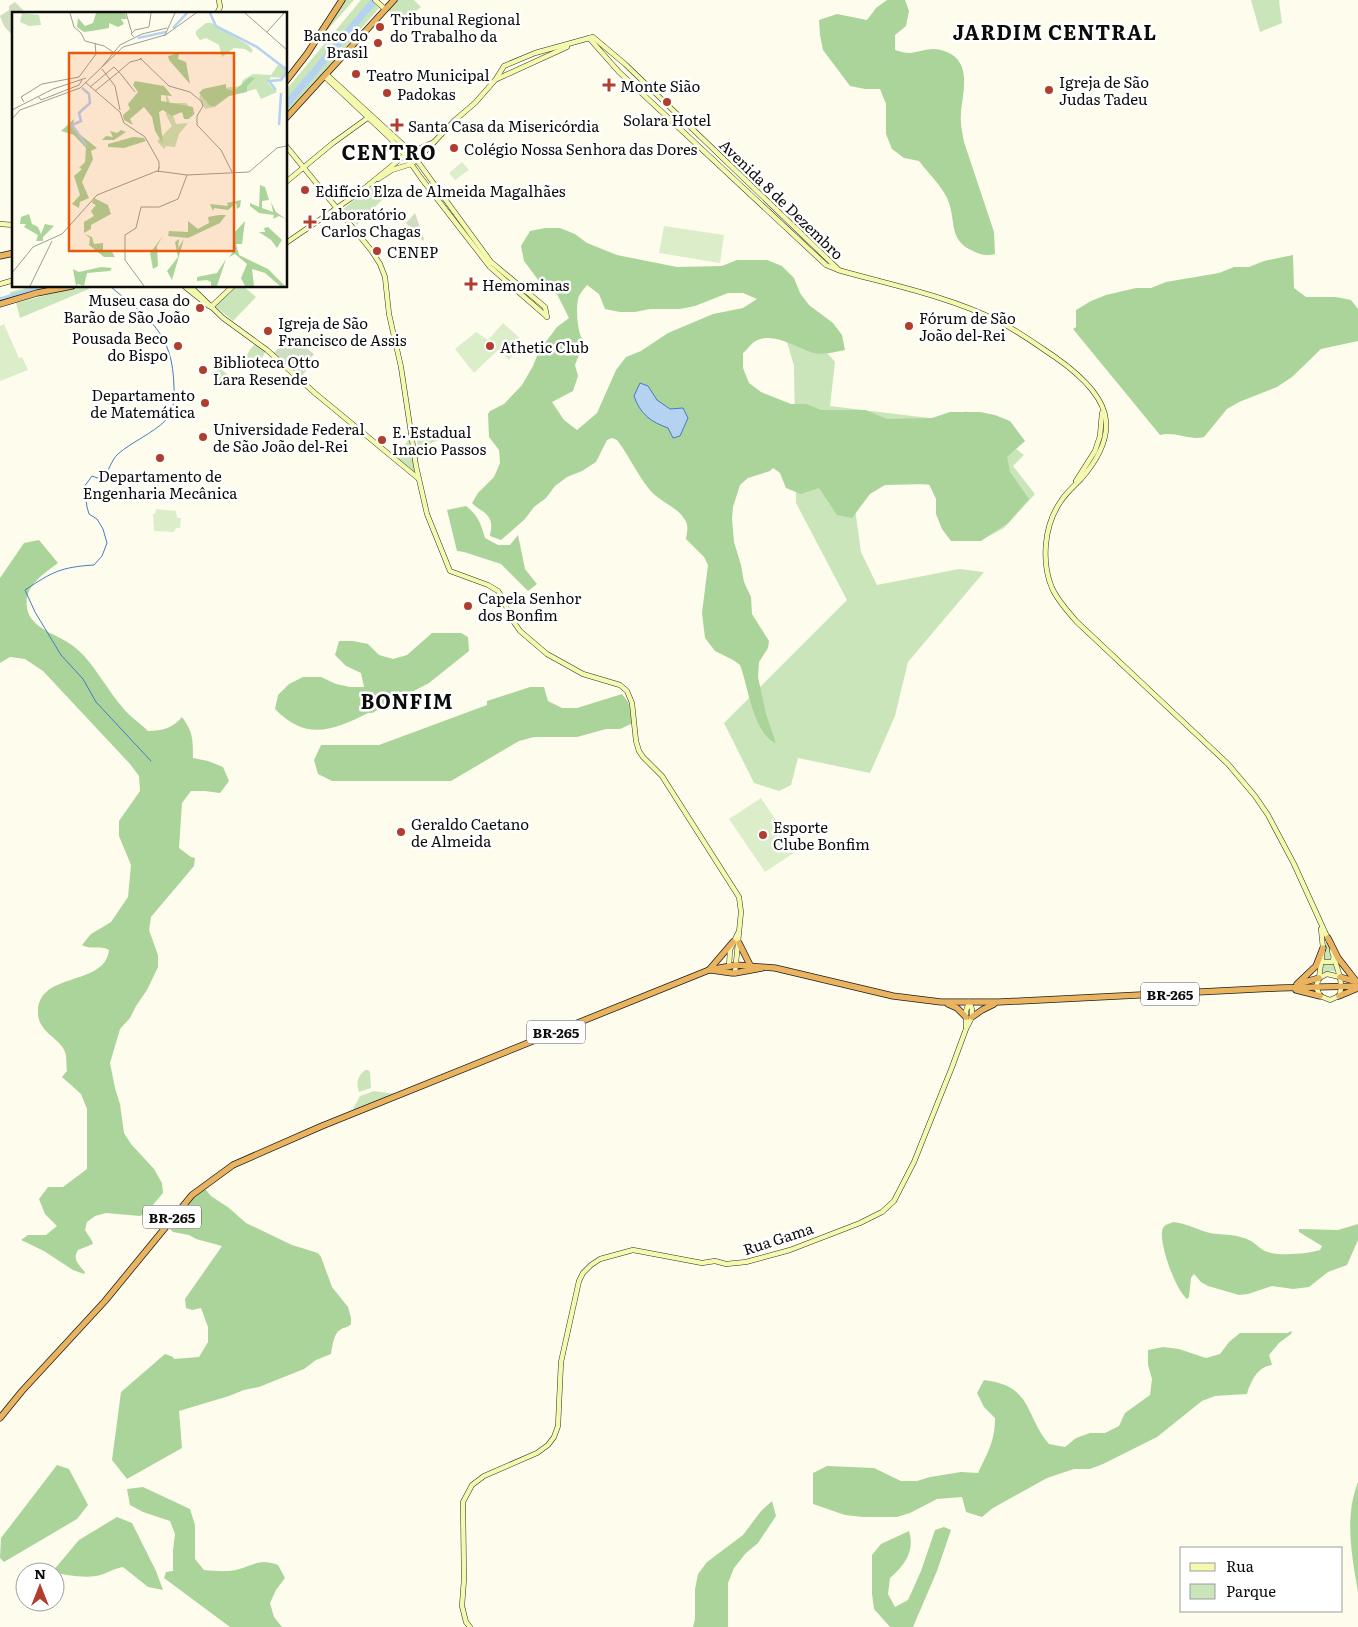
<svg xmlns="http://www.w3.org/2000/svg" width="1358" height="1627" viewBox="0 0 1358 1627" font-family="Literata,serif">
<style>
.green{fill:#c9e5b9}
.forest{fill:#abd49a;fill-rule:evenodd}
.cemetery{fill:#cfddc0}
.pitch{fill:#dcedca}
.water{fill:#b5d2f1;stroke:#427cc2}
.lines{fill:none;stroke-linecap:round;stroke-linejoin:round}
.stream{stroke:#427cc2;stroke-width:1}
.river{stroke:#b5d2f1;stroke-width:7}
.secondary-casing{stroke:#2e2e2e;stroke-width:5.5}
.highway-casing{stroke:#1d1d1d;stroke-width:7}
.secondary{stroke:#f5f9ad;stroke-width:4.5}
.highway{stroke:#e9b35f;stroke-width:5.5}
.poi-dot{fill:#b13d2f;stroke:#fff;stroke-width:2}
.labels{text-anchor:middle;dominant-baseline:central;stroke-width:5;stroke-linejoin:round;paint-order:stroke}
.shield{fill:#fff;stroke:#555;stroke-width:1}
.shield-label{font-size:14px;font-weight:bold;fill:#0c0c0c}
.poi-label{font-size:15px;fill:#0c0c0c;stroke:#fff;text-anchor:start}
.street-label{font-size:15px;fill:#0c0c0c;stroke:#fff}
.district-label{font-size:20px;font-weight:bold;letter-spacing:1px;fill:#0c0c0c;stroke:#fff}
.inset-river{fill:none;stroke:#b5d2f1;stroke-width:2.5}
.inset-road{fill:none;stroke:#9d9d93;stroke-width:1}
.view{fill:#e8590c;fill-opacity:0.15;stroke:#e8590c;stroke-width:2.5}
.inset-edge{fill:none;stroke:#0c0c0c;stroke-width:2.5}
</style>
<rect width="100%" height="100%" fill="#fefded"/>
<g class="green">
<polygon points="344,0 354,0 322,36 321,35"/>
<polygon points="361,0 370,0 379,8 286,116 286,90"/>
<polygon points="397,0 414,0 421,7 401,23 387,9"/>
<polygon points="1251,0 1280,0 1279,1 1282,23 1260,32"/>
<polygon points="372,186 383,199 357,225 343,209"/>
<polygon points="34,286 63,286 12,300 10,292"/>
<polygon points="82,286 87,286 89,289 20,318 16,303"/>
<polygon points="235,286 243,286 256,297 233,321 215,306"/>
<polygon points="796,317 835,362 830,406 954,421 966,411 1024,455 1013,466 1035,494 1004,528 985,538 936,486 884,479 855,509 861,552 877,585 959,569 984,572 908,662 895,716 870,773 798,758 791,785 779,791 754,783 724,723 847,600 796,503 794,366 783,328"/>
<polygon points="256,343 266,351 258,364 248,358 247,355 251,348"/>
<polygon points="217,366 228,375 223,385 213,381"/>
<polygon points="431,428 435,433 438,432 440,434 445,432 446,438 418,447 417,439 422,437 423,431"/>
<polygon points="409,439 415,469 414,471 410,471 396,458"/>
<polygon points="1326,941 1332,954 1336,971 1322,972"/>
<path d="M365,1070H368L370,1072L371,1088L359,1092C356,1082 357,1077 365,1070Z"/>
<polygon points="374,1091 395,1094 352,1111 360,1096"/>
</g>
<g class="forest">
<path d="M887,0H905L909,11L906,26L895,35V50C899,51 905,53 910,53C920,52 930,47 941,50C972,58 964,87 961,112C960,122 962,132 964,142L994,232L995,254C986,256 981,255 973,251C947,240 957,219 947,198C941,185 928,173 919,161L904,158L892,149L886,134V104L880,89H865L850,86L823,50L820,35L819,20L837,14L867,20L876,8Z"/>
<path d="M545,228H560L575,234L587,243L617,255L677,267L722,266L737,260H767L782,266L794,278L800,293L809,305L833,323L842,335L845,350C835,352 824,355 814,353C796,348 772,330 754,342C750,345 747,350 743,353V368L749,383L761,392L791,404H806L821,410H865L887,419L932,418L950,412H980L995,415L1010,421L1025,441L1007,457L1010,472L1029,499L1008,523L981,541H951L942,529L936,514V499L929,484L885,485L870,494L852,518L837,515L819,488L801,494L786,488L780,473L773,468L770,471L748,478L740,485L733,507L732,519L734,542L741,565L744,582L751,597L752,614L769,641L768,648L759,662L758,677L766,714L776,743C753,734 748,685 740,665L733,660L715,651L705,638L702,613L708,565L704,557L686,539C687,532 689,526 685,520C677,506 659,502 649,489C637,474 629,456 617,440L612,438L607,440L596,462L582,471L567,477L555,486L546,498L534,507L525,519L501,540L490,536C490,532 492,528 491,523C489,512 478,510 472,503L478,493L494,477L500,463L499,450L489,437L488,414L490,411L504,404L522,385L533,366L539,351L557,327L569,318L557,294L542,285L524,261L521,246L530,231ZM587,285L599,294L605,309L620,312H635L650,309H680L695,306L728,293H743L757,299L743,308L713,314L668,333L641,351L626,357L616,370L597,413L577,430L564,420L552,402L573,391L578,376L575,365L584,342C577,333 576,311 578,299C579,294 584,289 587,285Z"/>
<path d="M1293,255L1294,288L1306,297H1336L1351,300L1358,309V341L1321,349L1292,377L1277,387L1239,402L1227,409L1204,437C1190,441 1175,431 1160,435L1073,329L1076,327V310L1091,301L1106,295L1136,288H1151L1166,282L1219,273L1234,267H1249L1264,261Z"/>
<path d="M466,506C478,515 481,524 485,538L498,545H510L518,535L525,569L537,584L528,591L501,564L464,552L457,551L447,510Z"/>
<path d="M39,540L58,563C42,575 21,588 28,612C34,631 64,636 78,650C94,664 108,691 123,708C129,716 140,723 148,731C162,731 173,728 182,717C193,732 193,739 193,758L208,761L223,767L229,781L220,793L205,791H191L182,803L179,848L191,857L195,858L194,866L151,917L149,930L158,955V967L147,990L136,1006L130,1018L120,1029L110,1063L115,1088L120,1104L124,1133L131,1144L154,1169L162,1183L163,1193L146,1213L140,1216L106,1213L95,1216L87,1222L85,1230L92,1241L93,1244L78,1250C72,1259 79,1265 85,1272L84,1274L73,1270L44,1251L21,1240L28,1235H46L57,1226L45,1214L39,1199L48,1187H63L87,1169V1109L81,1094L62,1077L67,1071C66,1065 67,1057 65,1052C61,1038 37,1033 38,1011C39,971 105,987 109,950C101,945 90,950 82,945L91,934L111,922L128,897L131,865L119,836V821L140,791L139,776L130,764L43,671L25,659L10,657L0,663V578L24,543Z"/>
<path d="M432,633H461L468,637L469,651L429,683L372,713H368C332,731 306,741 275,709L278,695L289,684L303,677H321L336,684L350,687H364L361,673L346,666L335,655L339,641H353L368,644L379,655L393,659L407,655Z"/>
<polygon points="530,687 544,687 548,701 562,708 577,708 622,694 628,702 635,722 620,729 606,729 577,737 534,737 519,741 451,781 332,781 318,774 314,760 321,745 379,745 487,705 487,701"/>
<path d="M203,1190H206L211,1196L229,1208L246,1223L292,1245L318,1253L321,1257L332,1287L348,1307L351,1318V1324C348,1328 344,1327 340,1330C334,1333 332,1347 331,1354L316,1360L304,1369L259,1387L244,1390L229,1396L179,1411L182,1448L127,1479L112,1460L121,1392L165,1354L173,1357L174,1359L199,1357L208,1342V1327L201,1308L192,1310L186,1308L185,1299L222,1246L196,1239L189,1235L173,1232L170,1229C172,1213 191,1200 203,1190Z"/>
<path d="M1173,1222C1186,1223 1198,1230 1210,1233C1222,1235 1233,1234 1244,1238C1252,1240 1257,1246 1263,1250C1274,1257 1308,1254 1320,1250L1322,1246L1299,1232V1229L1338,1230L1358,1224V1240L1347,1265L1328,1272L1309,1287L1293,1289L1272,1286L1248,1294L1239,1295L1208,1286L1201,1282L1194,1274L1191,1278L1189,1297L1187,1299C1176,1291 1157,1240 1163,1228C1165,1224 1170,1224 1173,1222Z"/>
<path d="M1292,1331L1291,1334L1279,1343L1269,1355L1272,1365C1257,1367 1251,1381 1247,1394L1215,1396L1202,1401L1157,1437L1103,1464L1090,1469H1074L1047,1478L993,1508L982,1517L966,1512L962,1497L937,1499L910,1513L897,1517H863L845,1515L813,1504V1473L827,1466L874,1468L901,1481H917L930,1477L961,1472L978,1473C988,1452 995,1441 995,1418L984,1407L977,1393L984,1380C1033,1386 1024,1414 1049,1444L1065,1447L1076,1438L1090,1433H1105L1119,1426L1125,1413L1150,1395L1152,1379L1148,1365V1350L1163,1347L1179,1349L1206,1358L1220,1354L1229,1342L1240,1333H1287Z"/>
<polygon points="57,1465 69,1469 88,1505 77,1519 4,1562 0,1558 1,1538"/>
<path d="M1358,1482V1592C1352,1556 1344,1518 1358,1482Z"/>
<path d="M143,1487L190,1509L195,1525V1559L204,1570C215,1571 225,1572 236,1570C255,1565 259,1558 278,1565L285,1578L276,1590L270,1603L274,1617L282,1627H230L164,1578L166,1572L173,1571V1550L175,1534L170,1521L143,1512L130,1505L127,1489Z"/>
<polygon points="772,1501 776,1516 758,1543 746,1553 734,1568 728,1583 728,1627 693,1627 695,1619 695,1589 698,1574 707,1562 743,1535 761,1511"/>
<path d="M117,1517L132,1523L156,1571L163,1590L148,1587L123,1567C114,1568 105,1575 96,1576C81,1578 66,1575 52,1572L79,1540Z"/>
<path d="M944,1527L951,1530L937,1571L913,1627H890L874,1609L872,1594V1555L881,1544L909,1531C915,1551 905,1565 890,1578L888,1594L895,1607L908,1600L921,1571L935,1530Z"/>
</g>
<g class="cemetery">
<polygon points="15,2 27,14 14,14 14,37 4,26 0,16 9,10 9,6"/>
<polygon points="415,213 424,239 423,241 406,223"/>
<polygon points="290,335 314,354 310,359 313,362 301,377 273,354"/>
</g>
<g class="pitch">
<polygon points="462,162 469,170 455,180 449,173"/>
<polygon points="664,226 724,235 720,263 659,253"/>
<polygon points="503,323 523,341 523,343 509,360 498,350 474,373 455,349 476,332 488,340"/>
<polygon points="4,324 19,358 22,357 28,370 0,381 0,326"/>
<polygon points="156,509 176,511 177,518 181,518 180,528 176,528 174,532 154,531 153,514 155,514"/>
<polygon points="761,798 797,851 765,872 729,819"/>
</g>
<path class="water" d="M640,383L648,386L657,400L670,409L683,408L688,418L680,436L673,438L668,428C651,422 640,414 634,396Z"/>
<g class="lines">
<path class="stream" d="M110,286C149,320 173,331 174,388C175,398 173,413 166,420C152,434 133,441 118,454C112,459 108,472 103,480L92,476L84,487L87,507L89,514L97,519L103,529L107,543L102,556L94,565C61,567 52,572 25,590L35,612L61,655L83,679L96,702L151,761"/>
<g class="river">
<polyline points="286,105 375,0"/>
<polyline points="0,301 50,286"/>
</g>
<g class="secondary-casing">
<g id="secondary">
<polyline points="375,0 385,9"/>
<polyline points="217,14 220,7 219,0"/>
<path d="M589,38L619,72L826,265L838,270C891,285 948,296 998,321C1018,331 1037,345 1055,357C1075,371 1104,395 1106,421C1108,442 1094,464 1081,479C1074,486 1066,493 1061,501C1044,525 1041,562 1052,588C1058,601 1068,612 1077,622L1228,764L1255,796L1268,815L1294,864L1329,941"/>
<polyline points="326,74 410,151 491,262 545,307 547,317"/>
<polyline points="324,76 389,137 405,155 421,178 490,267 546,316"/>
<polyline points="497,79 567,47"/>
<polyline points="286,146 371,250 380,264 385,277 389,314 401,367 416,466 427,514 450,571 488,585 498,591 504,600 509,615 520,631 547,654 583,674 620,685 627,691 632,703 636,741 639,751 643,757 662,776 739,897 741,912 735,973 733,973"/>
<polyline points="378,179 392,170 411,164 417,160 455,120 475,103 496,79 504,66 535,53 593,37 625,64 838,269"/>
<polyline points="286,182 333,143 369,117"/>
<polyline points="0,224 14,225"/>
<polyline points="286,243 360,192 405,155 434,142"/>
<polyline points="0,284 14,280"/>
<polyline points="184,286 209,306"/>
<polyline points="190,286 223,318 267,350 316,394 419,479"/>
<polyline points="211,307 233,286"/>
<polyline points="1076,481 1095,451 1100,436 1102,413"/>
<polyline points="1332,951 1340,977"/>
<polyline points="1321,959 1324,962 1332,962 1334,957"/>
<polyline points="729,967 730,950 738,933"/>
<path d="M1327,974L1340,977C1341,983 1342,990 1339,996L1330,1000L1320,996L1316,987L1319,978Z"/>
<polyline points="1319,978 1323,948 1321,929"/>
<polyline points="966,1028 966,1011 969,1002"/>
<polyline points="470,1627 466,1622 462,1606 464,1579 463,1502 472,1485 484,1476 537,1453 548,1445 554,1437 558,1426 561,1362 579,1281 583,1273 591,1265 600,1259 633,1250 702,1263 715,1261 726,1264 746,1262 790,1250 860,1223 882,1212 894,1201 914,1162 952,1067 966,1029 972,1017 972,1009 969,1002"/>
</g>
</g>
<g class="highway-casing">
<g id="highway">
<polyline points="286,81 307,54 342,0"/>
<polyline points="286,118 394,0"/>
<polyline points="0,256 14,253"/>
<polyline points="0,304 37,293 72,286"/>
<polyline points="1328,938 1338,958 1356,981"/>
<polyline points="739,943 750,965"/>
<polyline points="709,970 733,942"/>
<polyline points="711,970 732,973"/>
<polyline points="735,973 762,968"/>
<polyline points="1340,977 1354,981"/>
<polyline points="1301,983 1319,978"/>
<polyline points="1297,984 1316,966 1323,948"/>
<polyline points="1296,990 1320,996"/>
<polyline points="1339,996 1358,988"/>
<polyline points="948,1004 957,1008 966,1017"/>
<polyline points="972,1017 982,1010 994,1004"/>
<polyline points="0,1418 22,1391 105,1301 192,1195 233,1165 322,1126 709,970 736,965 775,968 893,996 941,1002 999,1002 1279,988 1358,986"/>
</g>
</g>
<use href="#secondary" class="secondary"/>
<use href="#highway" class="highway"/>
</g>
<g class="poi-dot">
<circle cx="380" cy="27" r="5"/>
<circle cx="378" cy="43" r="5"/>
<circle cx="356" cy="74" r="5"/>
<path d="M606.5 77.5h5v5h5v5h-5v5h-5v-5h-5v-5h5z"/>
<circle cx="1049" cy="90" r="5"/>
<circle cx="387" cy="93" r="5"/>
<circle cx="667" cy="102" r="5"/>
<path d="M394.5 117.5h5v5h5v5h-5v5h-5v-5h-5v-5h5z"/>
<circle cx="454" cy="148" r="5"/>
<circle cx="305" cy="190" r="5"/>
<path d="M307.5 214.5h5v5h5v5h-5v5h-5v-5h-5v-5h5z"/>
<circle cx="377" cy="251" r="5"/>
<path d="M468.5 276.5h5v5h5v5h-5v5h-5v-5h-5v-5h5z"/>
<circle cx="200" cy="308" r="5"/>
<circle cx="909" cy="326" r="5"/>
<circle cx="268" cy="331" r="5"/>
<circle cx="178" cy="346" r="5"/>
<circle cx="490" cy="346" r="5"/>
<circle cx="203" cy="370" r="5"/>
<circle cx="205" cy="403" r="5"/>
<circle cx="203" cy="437" r="5"/>
<circle cx="382" cy="440" r="5"/>
<circle cx="160" cy="458" r="5"/>
<circle cx="468" cy="606" r="5"/>
<circle cx="401" cy="832" r="5"/>
<circle cx="763" cy="835" r="5"/>
</g>
<g class="labels">
<g class="shield">
<rect x="1141" y="982.5" width="58" height="23" rx="4"/>
<rect x="527" y="1020.5" width="58" height="23" rx="4"/>
<rect x="143" y="1205.5" width="58" height="23" rx="4"/>
</g>
<g class="shield-label">
<text x="1170" y="994">BR-265</text>
<text x="556" y="1032">BR-265</text>
<text x="172" y="1217">BR-265</text>
</g>
<g class="poi-label">
<text x="390" y="18">Tribunal Regional<tspan x="390" dy="17">do Trabalho da</tspan></text>
<text x="368" y="34" text-anchor="end">Banco do<tspan x="368" dy="17">Brasil</tspan></text>
<text x="366" y="74">Teatro Municipal</text>
<text x="1059" y="81">Igreja de São<tspan x="1059" dy="17">Judas Tadeu</tspan></text>
<text x="620" y="85">Monte Sião</text>
<text x="397" y="93">Padokas</text>
<text x="667" y="119" text-anchor="middle">Solara Hotel</text>
<text x="408" y="125">Santa Casa da Misericórdia</text>
<text x="464" y="148">Colégio Nossa Senhora das Dores</text>
<text x="315" y="190">Edifício Elza de Almeida Magalhães</text>
<text x="321" y="213">Laboratório<tspan x="321" dy="17">Carlos Chagas</tspan></text>
<text x="387" y="251">CENEP</text>
<text x="482" y="284">Hemominas</text>
<text x="190" y="299" text-anchor="end">Museu casa do<tspan x="190" dy="17">Barão de São João</tspan></text>
<text x="919" y="317">Fórum de São<tspan x="919" dy="17">João del-Rei</tspan></text>
<text x="278" y="322">Igreja de São<tspan x="278" dy="17">Francisco de Assis</tspan></text>
<text x="168" y="337" text-anchor="end">Pousada Beco<tspan x="168" dy="17">do Bispo</tspan></text>
<text x="500" y="346">Athetic Club</text>
<text x="213" y="361">Biblioteca Otto<tspan x="213" dy="17">Lara Resende</tspan></text>
<text x="195" y="394" text-anchor="end">Departamento<tspan x="195" dy="17">de Matemática</tspan></text>
<text x="213" y="428">Universidade Federal<tspan x="213" dy="17">de São João del-Rei</tspan></text>
<text x="392" y="431">E. Estadual<tspan x="392" dy="17">Inacio Passos</tspan></text>
<text x="160" y="475" text-anchor="middle">Departamento de<tspan x="160" dy="17">Engenharia Mecânica</tspan></text>
<text x="478" y="597">Capela Senhor<tspan x="478" dy="17">dos Bonfim</tspan></text>
<text x="411" y="823">Geraldo Caetano<tspan x="411" dy="17">de Almeida</tspan></text>
<text x="773" y="826">Esporte<tspan x="773" dy="17">Clube Bonfim</tspan></text>
</g>
<g class="street-label">
<text transform="translate(782 199) rotate(44)">Avenida 8 de Dezembro</text>
<text transform="translate(778 1238) rotate(-18)">Rua Gama</text>
</g>
<g class="district-label">
<text x="1055" y="31">JARDIM CENTRAL</text>
<text x="389" y="151">CENTRO</text>
<text x="407" y="700">BONFIM</text>
</g>
</g>
<g transform="translate(12 12)">
<rect width="275" height="275" fill="#fefded"/>
<path d="M10,1L27,3L29,13L17,14L8,10ZM194,11H200L236,33L241,38L239,41L233,37L222,36L210,45L207,33L194,26L188,28L184,23V19ZM266,53L275,57L274,61L271,66L259,65L256,71L265,80L249,87L244,77L217,84L203,95L193,97L187,85L192,78L229,74L231,68L241,62L259,63ZM154,80L158,91H174L183,101L177,107L170,100L161,103L164,112L176,111L167,122L163,135L154,134L152,137L145,129L160,114L154,103Z" fill="#c9e5b9"/>
<path d="M84,1H113L115,7H109L112,12L106,15L97,11V16L86,18L72,20L65,15L66,6L73,14L81,11ZM167,41L166,47L174,50L178,72L157,48L156,44ZM238,65L243,66L235,74V80L217,84L203,94H198L187,81L191,77L214,72V77L222,79ZM123,69L152,74L160,84L149,83V89L181,95L182,102L176,107H172L170,100L160,104L151,98L147,100L151,132L143,119L140,105L132,95L118,107L121,113L112,108L111,103L118,97L116,92L126,80L121,73ZM62,107L61,117L85,136L79,139L81,147L70,170L77,186L68,190L67,196L60,192L68,183L62,164L70,157L67,156L73,150L74,136L62,123L49,119ZM109,118L114,120L102,128H90L94,124L101,125L98,119L105,121ZM121,125L132,126L134,129L112,136L96,135V132ZM248,173L253,175L257,188L250,189V196L261,200L259,190L264,200L274,207L267,204L261,207L262,203L247,201L238,194V191L247,195ZM82,186L96,193L99,202L79,213V217L72,221V210L82,204L79,199L84,193L80,191ZM229,188L228,195L225,197L224,191L216,198L202,196L201,199L198,192L216,194L215,191ZM17,202L20,212L26,215L29,222L33,212L42,214L31,225V229H24L26,223L12,215L14,212H8L9,205ZM207,203H214L208,211L176,226L156,224L157,219L176,220V209L186,217L197,211L196,205ZM233,209L230,232H224L227,243L256,257L273,274H268L253,261L240,257L242,274H233L229,266L235,252L223,242L217,245L222,238V221ZM256,215L270,228L265,236L259,228L247,220H253L252,216ZM72,222L80,225L82,232L91,231V239L100,240L103,245H92L77,233L78,226ZM151,224L145,234L146,254L141,257L138,241ZM167,227L166,236L172,227L160,268L155,259L166,245L163,230ZM214,247L205,274H199V270L195,268L185,269V265L205,261ZM89,255L100,256L98,259L75,261L72,274L66,272L64,274L61,257L67,260Z" fill="#abd49a"/>
<path class="inset-river" d="M198,1L204,14L245,35L275,58M161,16L175,1M126,26L154,20M70,76L77,82L78,91L67,101L69,109L60,113L75,134M264,78L257,69L269,68L275,60M267,113L269,81"/>
<path class="inset-road" d="M58,1L62,15L69,21M114,1L120,21M233,1L275,38M255,20L272,1M69,21L73,29L92,34L101,40M152,24L184,1M122,25L119,22L123,18L137,15L139,1M128,46L157,74L178,80L189,89L191,94L185,104V113L209,138L220,160M89,56L108,33L130,22L155,16M90,57L103,74L108,98M108,61L123,80M103,63L118,50L130,47M73,70L108,100L112,111L133,125L147,150V156L146,160L147,155M78,75L102,55L108,61M83,79L104,62M26,84L29,88L67,73L70,68M12,90L9,85L30,72L67,65L84,42L83,31M0,98L41,77L74,66M0,107L8,98L68,76L111,35L153,23L163,1M0,261L21,235L50,222L85,183L145,159L175,163L237,160L265,136L274,134M18,274L40,229M132,274L113,248V223L124,216L129,195H147L166,187L175,163"/>
<path class="view" d="M57,41H222V239H57Z"/>
<rect width="275" height="275" class="inset-edge"/>
</g>
<rect x="1180" y="1547" width="162" height="65" fill="#ffffff" stroke="#9e9e9e"/>
<rect x="1190" y="1563" width="25" height="8" fill="#f5f9ad" stroke="#9e9e9e"/>
<text x="1226" y="1572" font-size="15" fill="#0c0c0c">Rua</text>
<rect x="1190" y="1584" width="25" height="15" fill="#c9e5b9" stroke="#9e9e9e"/>
<text x="1226" y="1597" font-size="15" fill="#0c0c0c">Parque</text>
<g transform="translate(40 1587)"><circle r="24" fill="#ffffff" stroke="#9e9e9e"/>
<path d="M0-4L9 19L0 12L-9 19Z" fill="#b13d2f"/>
<text y="-8" font-size="14" font-weight="bold" text-anchor="middle" fill="#0c0c0c">N</text>
</g>
</svg>
